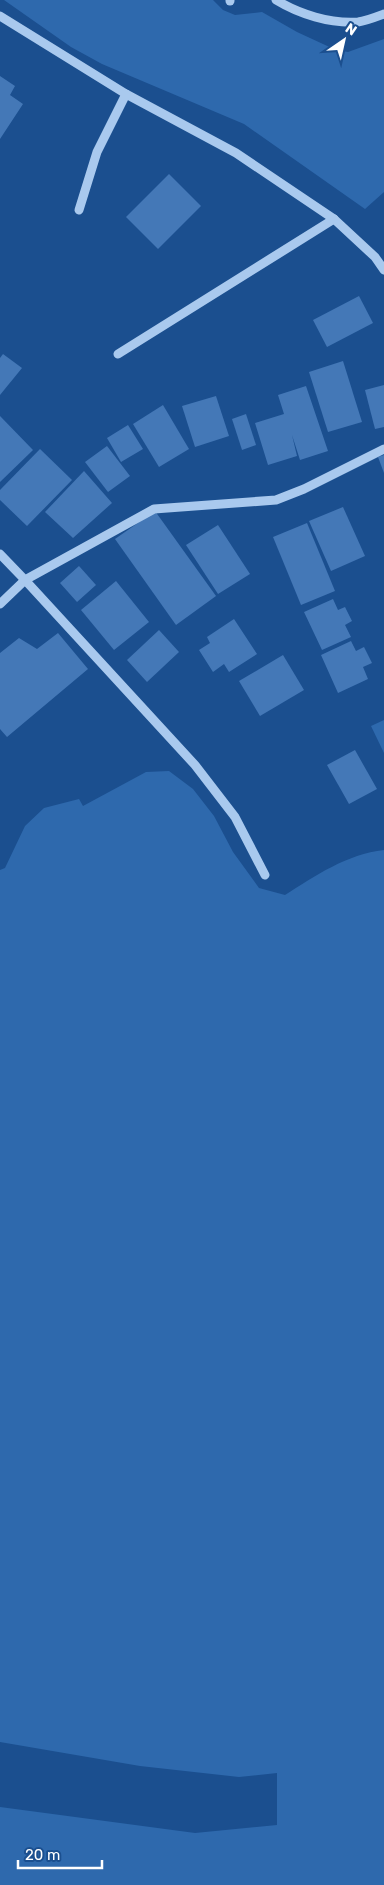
<svg xmlns="http://www.w3.org/2000/svg" width="384" height="1885" viewBox="0 0 384 1885" font-family="Rubik,sans-serif">
<style>
.green{fill:#2e69ad}
.building{fill:#4478b7}
.lines{fill:none;stroke-linecap:round;stroke-linejoin:round}
.minor{stroke:#a9c9ee;stroke-width:9}
</style>
<rect width="100%" height="100%" fill="#1b4f8f"/>
<g class="green">
<polygon points="4,0 213,0 223,10 235,15 262,12 297,32 336,50 348,52 384,39 384,192 365,209 244,124 102,64 71,47"/>
<polygon points="384,720 384,753 371,726"/>
<path d="M169,771L193,789L214,816L233,852L259,888L285,895C315,876 347,854 384,850V1885H0V1807L195,1833L277,1825V1773L239,1777L140,1766L0,1742V870L5,868L25,826L44,808L79,799L83,806L146,772Z"/>
</g>
<g class="building">
<polygon points="0,76 15,86 10,95 23,104 0,139"/>
<polygon points="169,174 201,206 158,249 126,217"/>
<polygon points="359,296 373,323 327,347 313,320"/>
<polygon points="3,354 22,368 0,395 0,358"/>
<polygon points="343,361 362,422 328,432 309,372"/>
<polygon points="384,385 384,427 375,429 365,390"/>
<polygon points="306,386 328,451 300,460 292,435 297,456 268,465 255,423 284,414 278,395"/>
<polygon points="216,396 229,436 195,447 182,406"/>
<polygon points="163,405 189,449 159,467 133,424"/>
<polygon points="246,414 256,445 242,450 232,419"/>
<polygon points="0,416 33,450 0,482"/>
<polygon points="128,425 143,449 121,462 107,438"/>
<polygon points="107,446 130,476 108,492 85,462"/>
<polygon points="40,449 72,480 27,526 0,500 0,490"/>
<polygon points="384,455 384,473 378,457"/>
<polygon points="84,471 112,503 73,538 45,512"/>
<polygon points="343,507 365,556 331,571 309,521"/>
<polygon points="155,511 216,596 176,625 115,539"/>
<polygon points="307,523 335,591 301,605 273,537"/>
<polygon points="218,525 250,574 218,594 186,545"/>
<polygon points="79,566 96,585 77,602 60,583"/>
<polygon points="116,581 149,622 114,650 81,610"/>
<polygon points="333,599 338,610 345,607 352,621 345,625 351,637 322,650 304,612"/>
<polygon points="234,619 257,654 229,672 224,664 213,672 199,650 210,643 207,637"/>
<polygon points="159,630 179,652 147,682 127,660"/>
<polygon points="58,633 88,669 7,737 0,729 0,653 19,638 37,649"/>
<polygon points="351,641 356,651 364,647 372,663 363,667 368,679 338,693 321,655"/>
<polygon points="283,655 304,690 260,716 239,681"/>
<polygon points="355,750 377,789 349,804 327,765"/>
</g>
<g class="lines">
<g class="minor">
<path d="M276,0C299,14 330,24 358,22C366,21 376,17 384,14"/>
<polyline points="230,1 230,0"/>
<polyline points="0,16 126,94 236,153 334,219 375,257 384,270"/>
<polyline points="79,210 97,152 126,94"/>
<polyline points="118,354 334,219"/>
<polyline points="0,554 25,580 154,509 276,500 304,489 384,449"/>
<polyline points="0,604 25,580 195,765 235,817 265,875"/>
</g>
</g>
<g transform="translate(344 40) rotate(34)" stroke="#1b4f8f" stroke-width="4" paint-order="stroke">
<path d="M0-4L9 19L0 12L-9 19Z" fill="#ffffff"/>
<text y="-8" font-size="14" font-weight="bold" text-anchor="middle" fill="#ffffff">N</text>
</g>
<path d="M18 1860v8h84v-8" fill="none" stroke="#ffffff" stroke-width="2.5"/>
<text x="25" y="1860" font-size="15" fill="#ffffff" stroke="#1b4f8f" stroke-width="4" paint-order="stroke">20 m</text>
</svg>
